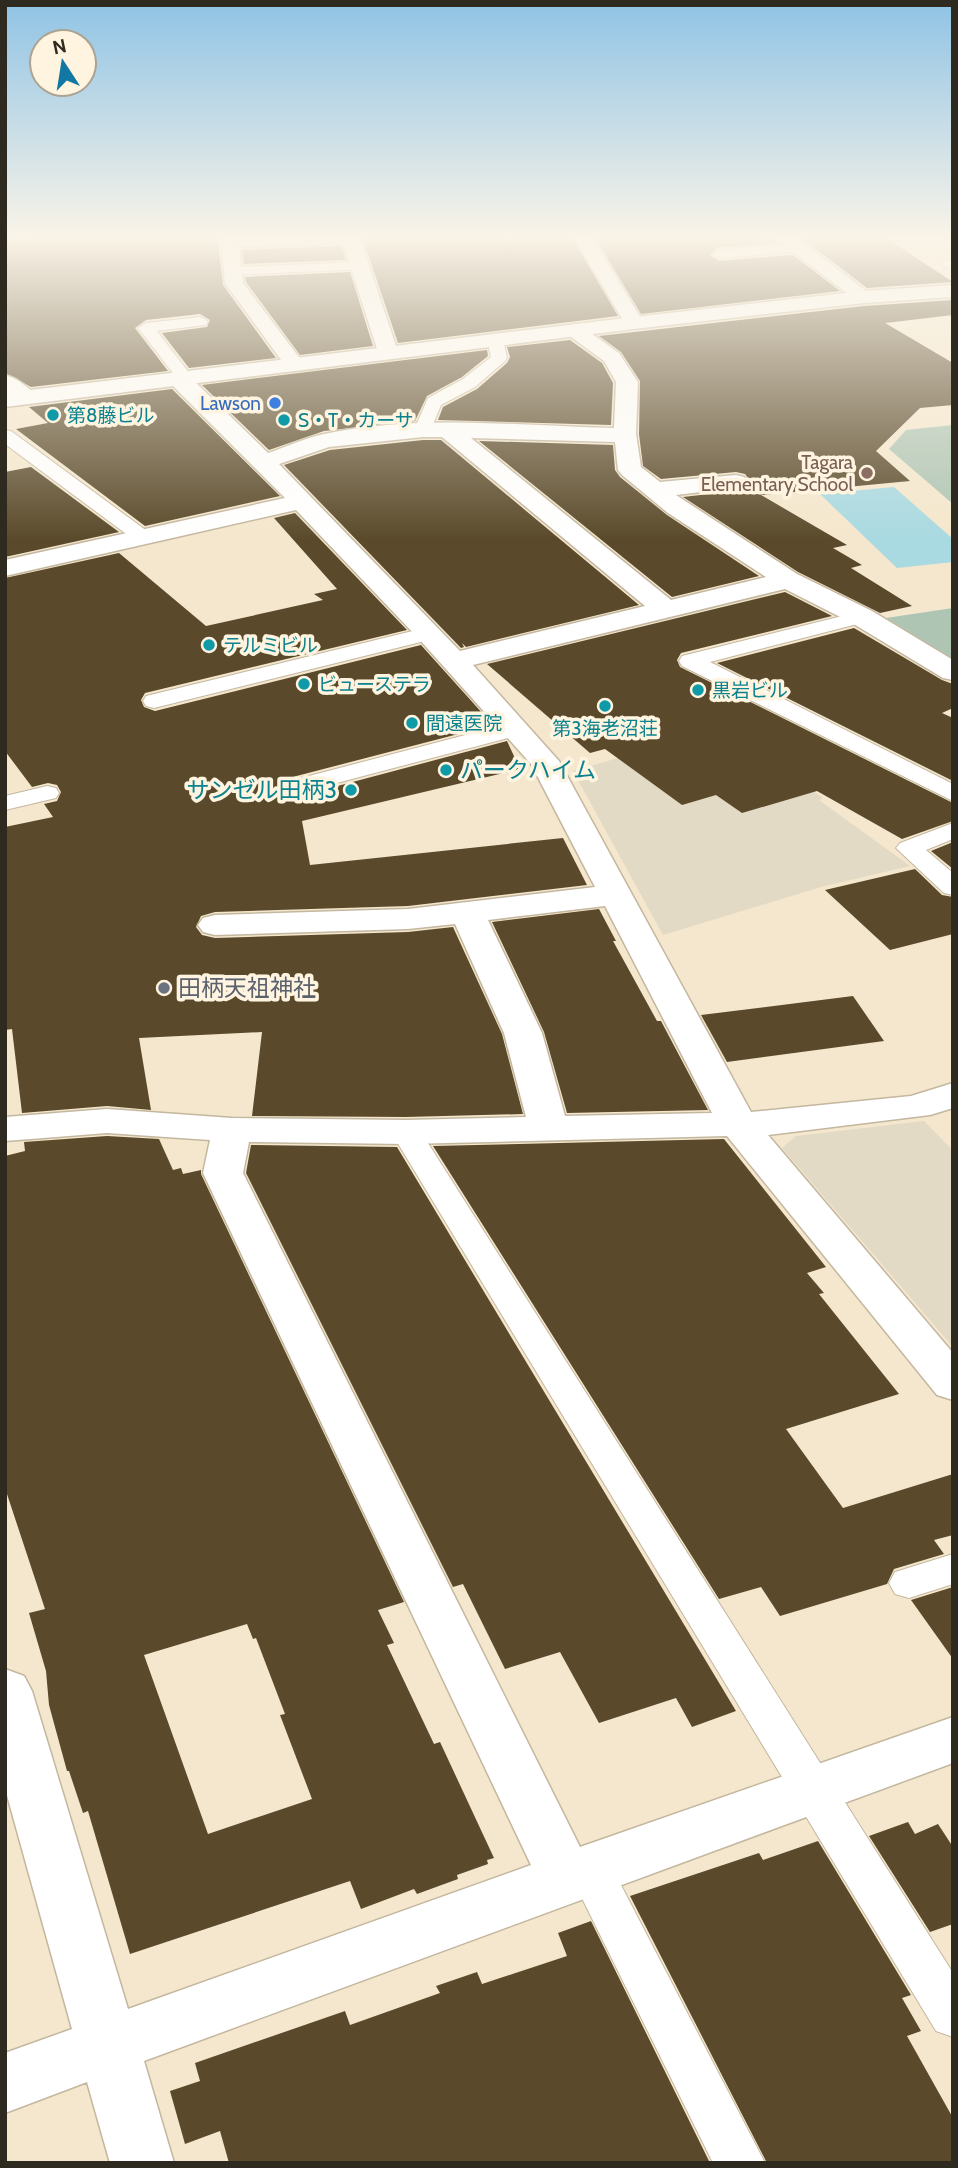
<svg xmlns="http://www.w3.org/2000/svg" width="958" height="2168" viewBox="0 0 958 2168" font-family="Cabin,'Noto Sans JP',sans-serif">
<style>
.industrial{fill:#e2dac5}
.green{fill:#afc5b4}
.water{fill:#a9d9e1}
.building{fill:#5a4a2b;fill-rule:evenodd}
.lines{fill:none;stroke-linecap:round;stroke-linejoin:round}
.service-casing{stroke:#c4b79f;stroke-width:2}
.minor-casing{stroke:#c4b79f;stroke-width:3}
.tertiary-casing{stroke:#c4b79f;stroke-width:3}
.service{fill:#fff;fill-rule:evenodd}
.minor{fill:#fff;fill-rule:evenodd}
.tertiary{fill:#fff;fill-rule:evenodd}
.shop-dot{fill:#3f7fe0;stroke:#fff4df;stroke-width:2.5}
.culture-dot{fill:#0f9aa8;stroke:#fff4df;stroke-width:2.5}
.education-dot{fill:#8d6e63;stroke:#fff4df;stroke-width:2.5}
.worship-dot{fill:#6b7280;stroke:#fff4df;stroke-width:2.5}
.labels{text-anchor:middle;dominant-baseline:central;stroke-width:7;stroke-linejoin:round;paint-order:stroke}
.far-shop-label{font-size:19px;fill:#366cbe;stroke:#fff4df;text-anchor:end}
.far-culture-label{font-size:19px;fill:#0d838f;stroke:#fff4df;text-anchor:start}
.far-education-label{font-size:19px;fill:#785e54;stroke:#fff4df;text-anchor:end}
.culture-label{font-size:23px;fill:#0d838f;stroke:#fff4df;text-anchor:start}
.worship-label{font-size:23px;fill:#5b616d;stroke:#fff4df;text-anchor:start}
</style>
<rect width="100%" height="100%" fill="#f4e7cd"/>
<g class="industrial">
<polygon points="722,728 823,798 819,800 910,866 821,887 663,935 573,771"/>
<polygon points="924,1121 953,1151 953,1347 782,1148 796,1136"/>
</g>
<g class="green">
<polygon points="953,425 953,504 889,449 906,430"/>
<polygon points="953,608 953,659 886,618"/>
</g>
<polygon class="water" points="894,487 953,539 953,562 897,568 820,494"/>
<g class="building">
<polygon points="66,236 217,236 223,285 276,358 189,368 162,333 207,327 210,320 200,314 146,320 135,328 168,371 31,387 5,373 5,240"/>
<polygon points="362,236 571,236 618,316 398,343"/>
<polygon points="594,236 770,236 778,243 719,247 710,255 719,261 793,255 840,291 641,314"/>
<polygon points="799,236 883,236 953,282 867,288"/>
<polygon points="341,246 346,260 244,264 242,250"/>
<polygon points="350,272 373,346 300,355 246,282 245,277"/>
<polygon points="953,300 953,315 885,323 953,363 953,405 920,408 876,451 910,481 761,495 847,545 833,548 862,565 851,568 912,606 880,613 798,572 683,497 744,490 751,482 745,474 736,472 661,479 643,466 639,434 640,381 621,352 599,336 864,306"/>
<polygon points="570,340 602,363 613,383 611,425 438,420 443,407 477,389 507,363 510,357 507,347"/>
<polygon points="487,350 488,356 462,377 427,396 415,421 324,431 269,450 202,385"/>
<polygon points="172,389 280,496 145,526 16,429 48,423 29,407"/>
<polygon points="423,440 441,440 639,605 466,647 462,643 464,647 461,648 284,465 330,450"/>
<polygon points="479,441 613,445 615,470 620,477 667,515 759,576 672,597"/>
<polygon points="31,467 119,532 5,557 5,472"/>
<polygon points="295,513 407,630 145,693 141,700 144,707 155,711 421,645 493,725 285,779 281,786 284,793 296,797 507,741 520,769 302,821 310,865 563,838 587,885 408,906 215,912 201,916 196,927 202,935 215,938 408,932 453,927 502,1034 523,1114 406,1117 252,1116 262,1032 139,1038 151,1110 107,1106 22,1113 12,1029 5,1030 5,827 53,817 44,804 57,801 61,792 57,785 48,783 32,787 5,751 5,578 119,553 206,626 323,600 314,594 337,589 274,518"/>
<polygon points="785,592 832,616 681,653 677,660 680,667 953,803 953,821 902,839 817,791 742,813 716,795 682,805 605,749 590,753 487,664"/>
<polygon points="854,628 942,680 953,684 953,708 942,713 953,718 953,781 717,663"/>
<polygon points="953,842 953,869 931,851"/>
<polygon points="915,869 942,895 953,897 953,934 890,950 825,890"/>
<polygon points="599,909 616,941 613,941 657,1021 661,1021 708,1110 567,1113 544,1032 492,922"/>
<polygon points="853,996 884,1041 727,1062 701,1015"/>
<path d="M107,1136L159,1139L173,1170L181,1168L183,1174L201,1170V1174L404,1602L378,1610L394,1643L387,1645L434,1744L440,1742L494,1858L487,1860L488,1864L457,1875L458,1879L417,1894L414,1889L361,1909L350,1881L130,1954L88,1811L83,1813L69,1771H67L49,1705L46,1671L29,1613L45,1609L5,1488V1156L25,1151L24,1142ZM247,1624L253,1639L256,1638L285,1714L280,1715L312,1799L208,1834L144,1655Z"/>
<polygon points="724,1139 826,1267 807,1273 824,1293 819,1294 899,1394 786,1429 843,1508 953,1474 953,1535 934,1540 944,1554 894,1569 887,1584 780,1616 761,1587 719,1599 433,1146"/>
<polygon points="251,1145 397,1147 736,1711 692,1727 676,1698 599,1723 560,1652 505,1669 463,1584 453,1587 246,1173"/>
<polygon points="953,1587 953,1659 911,1600"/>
<polygon points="908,1822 915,1834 938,1824 953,1847 953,1924 930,1932 869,1836"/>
<polygon points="818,1841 911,1995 902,1998 921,2031 907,2036 953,2118 953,2163 767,2163 630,1896 759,1853 763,1860"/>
<polygon points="591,1921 710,2163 229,2163 220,2131 185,2144 170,2091 200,2081 195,2063 345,2011 350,2025 440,1993 436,1986 477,1972 482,1984 567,1956 558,1933"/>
</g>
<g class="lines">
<g class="service-casing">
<g id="service">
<polygon points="798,244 805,248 803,251 719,258 712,254 719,250"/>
<polygon points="948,260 953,261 953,271 941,264"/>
<polygon points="361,262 366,263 368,266 366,269 233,275 226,271 233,267"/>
<polygon points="200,317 205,319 208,322 205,325 157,331 193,378 185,383 179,381 138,328 146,323"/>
<polygon points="495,334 503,339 507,358 505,361 475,387 441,405 429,434 417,434 414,430 428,398 463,379 491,357 487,339"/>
<polygon points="5,430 11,431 151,534 154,538 151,542 137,542 5,444"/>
<polygon points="862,611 869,613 872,617 869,621 710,662 953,784 953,801 682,666 679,661 682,656"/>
<polygon points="429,627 437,628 440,633 437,638 154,708 146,706 143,701 146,696"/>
<polygon points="515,722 523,724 527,729 523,734 295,794 286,792 283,787 286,782"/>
<polygon points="47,786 56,788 59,793 56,798 5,810 5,796"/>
<polygon points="953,823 953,839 926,850 953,873 953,895 944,893 896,848 900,843"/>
<polygon points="406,1123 417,1125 421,1132 953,1973 953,2037 936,2031 391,1132 395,1125"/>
<polygon points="953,1554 953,1584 909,1598 895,1594 889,1583 895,1572"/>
<polygon points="590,1850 606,1856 765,2163 713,2163 568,1870 574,1856"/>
</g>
</g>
<g class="minor-casing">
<g id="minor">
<polygon points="220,236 359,236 398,352 395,356 381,356 378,352 343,243 239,247 243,283 304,364 301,368 287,368 225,283"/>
<polygon points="573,236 591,236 644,323 641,327 627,327"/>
<polygon points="773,236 794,236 874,297 871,301 857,301"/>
<path d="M574,324L581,326L619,353L638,382L636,434L641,467L660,482L736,475L744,477L748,482L744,487L676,495L797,574L872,611L953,660V680L943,678L852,623L785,589L473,665L559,761L751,1112L911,1096L953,1083V1108L930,1115L768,1135L953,1353V1400L937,1395L727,1136L406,1144L249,1142L243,1173L580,1847L953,1717V1763L144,2061L174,2163H110L87,2082L5,2113V2053L72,2029L5,1788V1669L24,1676L32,1691L128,2009L531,1865L203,1173L210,1140L107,1133L5,1141V1117L107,1109L232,1118L406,1120L526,1117L504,1033L455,924L408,929L215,935L203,932L198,925L203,918L215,915L408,909L595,887L531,764L419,639L296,510L5,576V560L285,498L171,384L168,379L171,374H187L268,453C286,447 305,438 324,434C419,414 518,426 614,428L616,382L604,361L567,334L564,330L567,326ZM423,437H442L645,606L460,651L279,464L329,447ZM471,438L615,442L618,470L622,475L668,513L766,577L671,600ZM605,906L712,1113L565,1116L542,1033L488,920Z"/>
<path d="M5,375C17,378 30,388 37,398L34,403H18L5,392Z"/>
</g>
</g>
<g class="tertiary-casing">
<polygon id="tertiary" points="953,285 953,297 864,303 634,329 5,407 5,393 634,317 864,291"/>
</g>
<use href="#service" class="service"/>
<use href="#minor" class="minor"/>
<use href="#tertiary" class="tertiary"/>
</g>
<linearGradient id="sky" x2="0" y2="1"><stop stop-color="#8fc3e5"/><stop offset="0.44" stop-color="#faf4e8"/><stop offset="1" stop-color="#faf4e8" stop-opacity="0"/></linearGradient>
<rect width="958" height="540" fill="url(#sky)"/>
<circle class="shop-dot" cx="275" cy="403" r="7"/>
<g class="culture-dot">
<circle cx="53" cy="415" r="7"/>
<circle cx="284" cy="420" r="7"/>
<circle cx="209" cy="645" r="7"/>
<circle cx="304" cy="684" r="7"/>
<circle cx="698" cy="690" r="7"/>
<circle cx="605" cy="706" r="7"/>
<circle cx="412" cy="723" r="7"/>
<circle cx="446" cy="770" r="7"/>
<circle cx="351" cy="790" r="7"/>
</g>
<circle class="education-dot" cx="867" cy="473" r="7"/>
<circle class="worship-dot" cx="164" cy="988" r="7"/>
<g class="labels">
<g class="far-shop-label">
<text x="261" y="403">Lawson</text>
</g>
<g class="far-culture-label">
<text x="67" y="415">第8藤ビル</text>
<text x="298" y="420">S・T・カーサ</text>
<text x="223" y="645">テルミビル</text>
<text x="318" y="684">ビューステラ</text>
<text x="712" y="690">黒岩ビル</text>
<text x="426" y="723">間遠医院</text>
<text x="605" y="728" text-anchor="middle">第3海老沼荘</text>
</g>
<g class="far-education-label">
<text x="853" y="462">Tagara<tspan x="853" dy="22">Elementary School</tspan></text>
</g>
<g class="culture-label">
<text x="460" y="770">パークハイム</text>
<text x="337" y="790" text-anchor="end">サンゼル田柄3</text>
</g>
<g class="worship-label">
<text x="178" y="988">田柄天祖神社</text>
</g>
</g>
<rect width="958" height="2168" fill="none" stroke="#2f2a20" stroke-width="14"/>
<g transform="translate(63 63) rotate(348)"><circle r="33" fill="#fff4df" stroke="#aca393" stroke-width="2"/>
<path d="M0-5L12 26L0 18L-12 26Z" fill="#1177a3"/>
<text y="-10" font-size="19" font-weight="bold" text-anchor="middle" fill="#2f2a20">N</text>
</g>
</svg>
